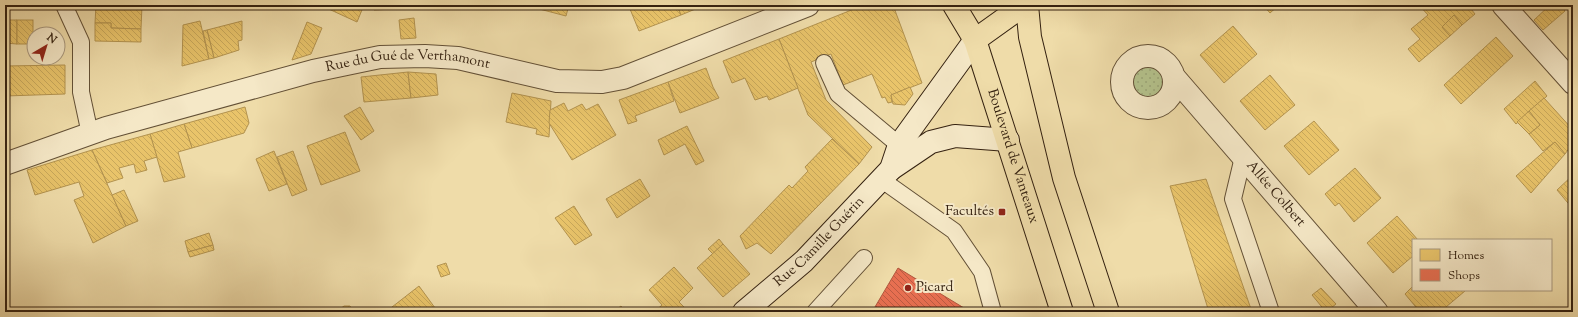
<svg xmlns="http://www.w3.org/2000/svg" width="1578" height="317" viewBox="0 0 1578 317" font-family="'Sorts Mill Goudy',serif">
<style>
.grass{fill:url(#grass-dots);stroke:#74724e}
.homes{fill:url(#homes-back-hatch);stroke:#b3934f}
.shops{fill:url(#shops-back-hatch);stroke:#b1583e}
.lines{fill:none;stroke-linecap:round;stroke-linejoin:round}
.lane-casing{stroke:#635036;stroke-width:18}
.street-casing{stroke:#635036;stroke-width:24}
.secondary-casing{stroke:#342110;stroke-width:24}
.primary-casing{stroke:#342110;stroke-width:24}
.lane{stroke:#f5e8c7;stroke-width:16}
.street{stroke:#f5e8c7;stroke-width:22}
.secondary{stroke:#f5e8c7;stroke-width:22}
.primary{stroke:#efdca9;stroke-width:22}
.poi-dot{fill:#8f2418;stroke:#f5e8c7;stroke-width:1.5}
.labels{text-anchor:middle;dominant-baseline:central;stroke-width:4;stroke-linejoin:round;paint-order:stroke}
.street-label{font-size:14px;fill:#342110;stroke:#f5e8c7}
.poi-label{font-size:14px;fill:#342110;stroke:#f5e8c7;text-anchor:end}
</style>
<defs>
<pattern id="grass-dots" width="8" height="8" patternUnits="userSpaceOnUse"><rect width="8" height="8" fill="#b4c28c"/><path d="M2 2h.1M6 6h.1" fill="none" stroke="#9ba678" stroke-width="1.8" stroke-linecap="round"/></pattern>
<pattern id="homes-back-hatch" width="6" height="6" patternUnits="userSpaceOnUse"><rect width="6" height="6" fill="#e9c46a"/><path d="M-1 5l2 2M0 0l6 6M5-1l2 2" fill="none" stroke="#c8a85b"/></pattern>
<pattern id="shops-back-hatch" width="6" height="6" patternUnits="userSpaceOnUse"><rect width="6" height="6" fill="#e76f51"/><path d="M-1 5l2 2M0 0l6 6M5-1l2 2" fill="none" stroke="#bc5b42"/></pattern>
</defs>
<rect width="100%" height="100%" fill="#efdca9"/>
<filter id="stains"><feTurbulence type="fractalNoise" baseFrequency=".005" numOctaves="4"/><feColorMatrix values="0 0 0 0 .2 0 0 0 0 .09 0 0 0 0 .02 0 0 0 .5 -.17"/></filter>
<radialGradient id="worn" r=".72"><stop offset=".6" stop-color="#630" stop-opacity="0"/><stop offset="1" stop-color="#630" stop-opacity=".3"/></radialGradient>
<circle class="grass" cx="1148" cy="81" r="16"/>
<g class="homes">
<polygon points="96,5 142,5 141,29 111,28 111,23 95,23"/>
<polygon points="320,5 364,5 357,22"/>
<polygon points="374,5 416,5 416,8 374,10"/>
<polygon points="524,5 569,5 566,16"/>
<polygon points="636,5 677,5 681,15 639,31 630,9"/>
<polygon points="677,5 705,5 681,15"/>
<polygon points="864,5 893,5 922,83 891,95 892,102 888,103 885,97 882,98 872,74 843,85 831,54 811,62 826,100 872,147 859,164 808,115 779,39"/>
<polygon points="1263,5 1279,5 1270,13"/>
<polygon points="1419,5 1468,5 1475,14 1462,25 1454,15 1442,27 1450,36 1419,62 1408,49 1420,39 1411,29 1428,15"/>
<polygon points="1550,5 1560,5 1565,11 1543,30 1534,20"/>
<polygon points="1454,15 1462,25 1450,36 1442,27"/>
<polygon points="414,18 416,38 401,39 399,20"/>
<polygon points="5,20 17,20 17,44 5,43"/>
<rect x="17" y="20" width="16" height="24"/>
<polygon points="200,21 209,59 182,66 183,25"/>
<polygon points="242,21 242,40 238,41 239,50 214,58 207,30"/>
<polygon points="307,22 322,28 311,54 292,60"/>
<polygon points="95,23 111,23 111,28 141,29 141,42 95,41"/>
<polygon points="1233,26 1257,54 1224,83 1200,55"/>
<polygon points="207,30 214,58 209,59 203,31"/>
<polygon points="1496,37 1513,56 1461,104 1444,85"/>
<polygon points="779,39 798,88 769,100 767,96 755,100 745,78 732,83 723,61"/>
<polygon points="65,65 65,94 5,96 5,66"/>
<polygon points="706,68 713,87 719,98 680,113 668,82"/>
<polygon points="408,72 411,98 364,102 361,77"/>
<polygon points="408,72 436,74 438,95 411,98"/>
<polygon points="1270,75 1295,105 1265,130 1240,101"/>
<polygon points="1535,81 1547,96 1516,124 1504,109"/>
<polygon points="668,82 674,101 635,116 637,121 628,124 619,100"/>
<polygon points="910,87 913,94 905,105 893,104 891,95"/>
<polygon points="512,93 551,101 549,137 536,134 537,129 506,122"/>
<polygon points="1544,98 1573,130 1573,143 1565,154 1555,142 1543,151 1529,134 1540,125 1529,111"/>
<polygon points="564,103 568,111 582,104 586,110 598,104 616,135 572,160 549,123 550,110"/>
<polygon points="245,107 249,123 244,133 192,148 184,124"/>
<polygon points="360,107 374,131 361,140 344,116"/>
<polygon points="1529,111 1540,125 1529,134 1517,122"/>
<polygon points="1314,121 1339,150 1309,175 1284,146"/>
<polygon points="184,124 192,148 178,152 185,177 164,182 150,134"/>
<polygon points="687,126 704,161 696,165 685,144 664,155 658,140"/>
<polygon points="345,132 360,171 321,185 307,146"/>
<polygon points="150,134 157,157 144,161 147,170 136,173 134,164 119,168 123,178 107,183 92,150"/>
<polygon points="832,139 859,164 771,254 757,243 746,249 740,236 789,185 792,188 808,171 805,167"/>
<polygon points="1555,142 1565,154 1531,193 1516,176"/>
<polygon points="92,150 126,226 93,243 74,200 84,196 79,182 35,195 27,170"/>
<polygon points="274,151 287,184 269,191 256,159"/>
<polygon points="293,151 307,190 292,196 277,157"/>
<polygon points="1355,168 1381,198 1354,222 1339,203 1335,206 1325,194"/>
<polygon points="1573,175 1573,209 1557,190"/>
<polygon points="640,179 650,196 617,218 606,199"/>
<polygon points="1206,179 1252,312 1209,312 1170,186"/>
<polygon points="124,190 138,221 126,226 112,195"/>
<polygon points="574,206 592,235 575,245 555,218"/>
<polygon points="1397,216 1418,240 1413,240 1413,256 1393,273 1367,243"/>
<polygon points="209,233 213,245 188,252 185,241"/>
<polygon points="719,239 723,244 713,254 708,249"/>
<polygon points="723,244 750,274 723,297 697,268"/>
<polygon points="213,245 214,250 190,257 188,252"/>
<polygon points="446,263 450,274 441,277 437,266"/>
<polygon points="674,267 693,288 679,302 689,312 654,312 662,305 649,290"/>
<polygon points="419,286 438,312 395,312 392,307"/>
<polygon points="1413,286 1413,290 1464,290 1465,291 1440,312 1420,312 1405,294"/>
<polygon points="1321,288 1336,304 1326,312 1312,295"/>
<polygon points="344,306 350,306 354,312 336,312"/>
<polygon points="621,306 626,312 613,312"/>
<polygon points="1573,307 1573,312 1558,312"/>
</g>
<polygon class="shops" points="898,268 964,308 963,312 872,312"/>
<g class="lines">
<g class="lane-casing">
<g id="lane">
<polyline points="64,5 81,42 81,92 90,134"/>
<polyline points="824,63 838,94 899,145"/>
<polyline points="1243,157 1233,199 1271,312"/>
<polyline points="882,180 954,231 982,272 993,312"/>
<polyline points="815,312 864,258"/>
</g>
</g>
<g class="street-casing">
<g id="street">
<polyline points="1503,5 1573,83"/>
<circle cx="1148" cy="82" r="26"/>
<path id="s1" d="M1174,77L1377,312"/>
<path id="s2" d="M5,164L106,128L313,71L380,57L425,56L458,58L557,81L602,82L623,78L808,5"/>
</g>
</g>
<g class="secondary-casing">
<g id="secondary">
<polyline points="891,169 931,142 955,136 1008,140"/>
<path id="s3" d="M744,312L804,261L891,169L899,145L975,40"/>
</g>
</g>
<g class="primary-casing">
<g id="primary">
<path id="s4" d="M954,5L975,40L1062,312"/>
<polyline points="1027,5 1030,37 1064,178 1108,312"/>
<polyline points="975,40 1024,5"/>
</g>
</g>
<use href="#lane" class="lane"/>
<use href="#street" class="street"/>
<use href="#secondary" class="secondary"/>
<use href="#primary" class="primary"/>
</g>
<g class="poi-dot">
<rect x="998" y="208" width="8" height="8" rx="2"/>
<circle cx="908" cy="288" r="4"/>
</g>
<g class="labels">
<g class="street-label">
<text stroke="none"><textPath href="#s2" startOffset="418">Rue du Gué de Verthamont</textPath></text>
<text stroke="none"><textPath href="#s4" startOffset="163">Boulevard de Vanteaux</textPath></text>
<text stroke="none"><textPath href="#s1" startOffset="155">Allée Colbert</textPath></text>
<text stroke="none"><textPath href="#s3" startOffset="103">Rue Camille Guérin</textPath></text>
</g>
<g class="poi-label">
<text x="994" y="212">Facultés</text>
<text x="916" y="288" text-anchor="start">Picard</text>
</g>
</g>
<rect width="1578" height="317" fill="none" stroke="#efdca9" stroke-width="20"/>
<rect x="6" y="6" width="1566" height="305" fill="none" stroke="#342110" stroke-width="2"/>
<rect x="10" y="10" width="1558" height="297" fill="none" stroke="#342110"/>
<rect x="1412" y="239" width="140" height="52" fill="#f5e8c7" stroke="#a8987e"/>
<rect x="1420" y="249" width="20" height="12" fill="#e9c46a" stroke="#a8987e"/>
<text x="1448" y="259" font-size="12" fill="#342110">Homes</text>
<rect x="1420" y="269" width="20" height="12" fill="#e76f51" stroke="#a8987e"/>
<text x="1448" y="279" font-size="12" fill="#342110">Shops</text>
<g transform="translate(46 46) rotate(38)"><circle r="19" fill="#f5e8c7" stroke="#a8987e"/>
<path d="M0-3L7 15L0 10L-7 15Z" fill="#8f2418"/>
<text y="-6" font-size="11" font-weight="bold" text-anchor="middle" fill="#342110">N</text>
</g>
<rect width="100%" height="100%" filter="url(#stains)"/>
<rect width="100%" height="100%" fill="url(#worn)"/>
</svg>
